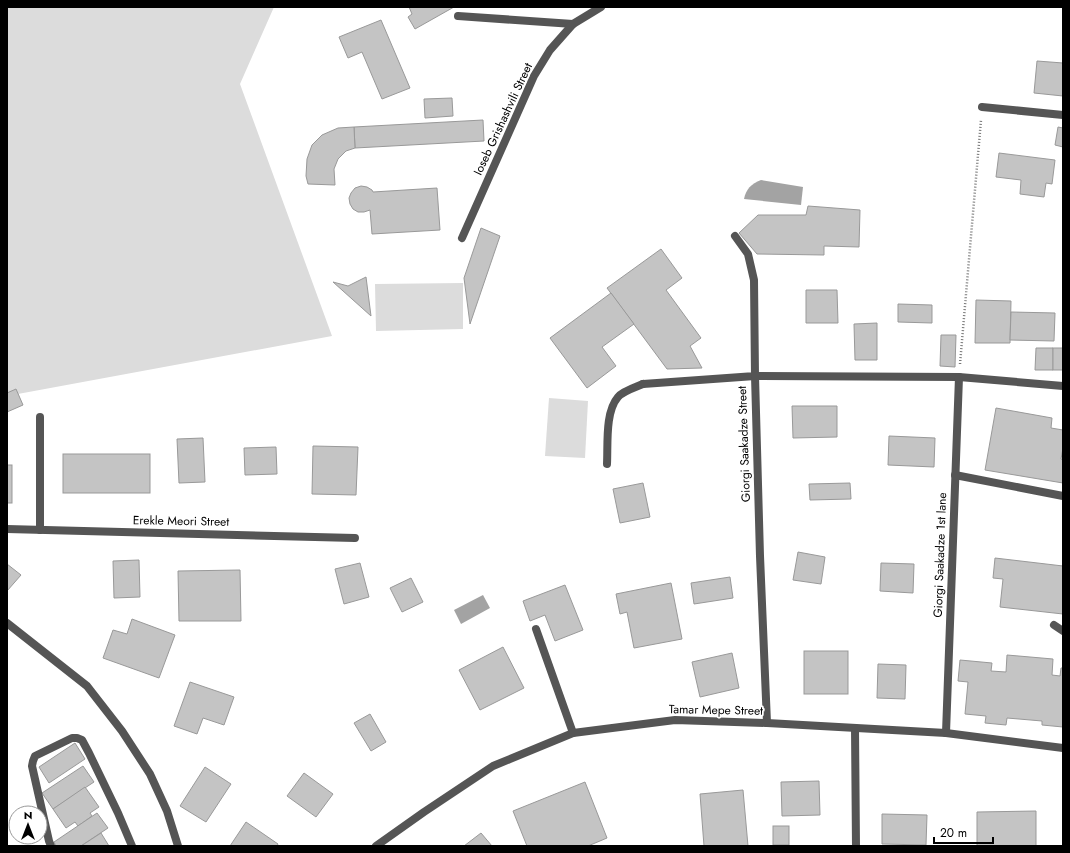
<svg xmlns="http://www.w3.org/2000/svg" width="1070" height="853" viewBox="0 0 1070 853" font-family="Jost,sans-serif">
<style>
.green{fill:#dcdcdc}
.water{fill:#a3a3a3}
.building{fill:#c4c4c4;stroke:#999}
.lines{fill:none;stroke-linecap:round;stroke-linejoin:round}
.path{stroke:#777;stroke-width:2.5;stroke-dasharray:1 2;stroke-linecap:butt}
.lane{stroke:#555;stroke-width:8}
.street{stroke:#555;stroke-width:8}
.labels{text-anchor:middle;dominant-baseline:central;stroke-width:3.5;stroke-linejoin:round;paint-order:stroke}
.street-label{font-size:12px;fill:#000;stroke:#fff}
</style>
<rect width="100%" height="100%" fill="#fff"/>
<g class="green">
<polygon points="7,7 274,7 240,84 332,336 7,396"/>
<polygon points="463,283 463,329 376,331 375,284"/>
<polygon points="549,398 588,401 585,458 545,456"/>
</g>
<g class="water">
<path d="M761,180L803,187L801,205L744,199C746,189 751,184 761,180Z"/>
<polygon points="483,595 490,608 461,624 454,610"/>
</g>
<g class="building">
<polygon points="409,7 454,7 415,29 408,17 412,14"/>
<polygon points="381,20 410,88 382,99 362,52 348,58 339,37"/>
<polygon points="1037,61 1063,63 1063,96 1034,93"/>
<polygon points="452,98 453,116 425,118 424,99"/>
<polygon points="483,120 484,141 355,148 354,127"/>
<polygon points="354,127 355,148 346,151 338,159 334,169 335,185 308,184 306,176 307,159 312,145 322,135 338,128"/>
<polygon points="1058,127 1063,128 1063,147 1055,145"/>
<polygon points="999,153 1055,160 1052,184 1046,183 1044,197 1020,194 1021,180 996,177"/>
<polygon points="361,186 367,187 372,190 373,192 437,188 440,230 372,234 370,210 364,212 358,212 353,209 350,204 349,198 351,193 355,188"/>
<polygon points="808,206 860,210 859,247 824,246 824,255 757,254 739,233 758,215 806,215"/>
<polygon points="481,228 500,236 470,324 464,278"/>
<polygon points="661,249 682,278 666,290 701,338 690,346 702,368 667,369 607,288"/>
<polygon points="366,277 371,316 333,282 348,286"/>
<polygon points="806,290 837,290 838,323 806,323"/>
<polygon points="611,293 634,324 602,347 616,366 587,388 550,338"/>
<polygon points="976,300 1011,301 1010,343 975,343"/>
<polygon points="898,304 932,305 932,323 898,322"/>
<polygon points="1011,312 1055,313 1054,341 1010,340"/>
<polygon points="877,323 877,360 855,360 854,324"/>
<polygon points="941,335 956,335 955,367 940,366"/>
<polygon points="1036,348 1053,348 1053,370 1035,370"/>
<rect x="1053" y="348" width="10" height="22"/>
<polygon points="16,389 23,405 7,412 7,393"/>
<polygon points="792,406 837,406 837,437 793,438"/>
<polygon points="996,408 1052,418 1051,428 1063,430 1063,448 1061,459 1063,460 1063,483 985,470"/>
<polygon points="889,436 935,438 934,467 888,465"/>
<polygon points="203,438 205,482 179,483 177,439"/>
<polygon points="313,446 358,447 356,495 312,494"/>
<polygon points="276,447 277,474 245,475 244,448"/>
<rect x="63" y="454" width="87" height="39"/>
<rect x="7" y="465" width="5" height="38"/>
<polygon points="643,483 650,517 620,523 613,489"/>
<polygon points="850,483 851,499 810,500 809,484"/>
<polygon points="798,552 825,557 821,584 793,580"/>
<polygon points="995,558 1063,566 1063,614 1000,607 1003,579 993,578"/>
<polygon points="139,560 140,597 114,598 113,561"/>
<polygon points="360,563 369,597 344,604 335,569"/>
<polygon points="881,563 914,564 913,593 880,591"/>
<polygon points="7,564 21,575 7,591"/>
<polygon points="240,570 241,621 179,621 178,571"/>
<polygon points="730,577 733,598 694,604 691,583"/>
<polygon points="411,578 423,602 402,612 390,588"/>
<polygon points="671,583 682,639 634,648 627,612 620,614 616,594"/>
<polygon points="565,585 583,630 555,641 545,615 530,621 523,601"/>
<polygon points="132,619 175,635 159,678 103,658 113,630 127,634"/>
<polygon points="503,647 524,688 480,710 459,670"/>
<rect x="804" y="651" width="44" height="43"/>
<polygon points="732,653 739,688 700,697 692,662"/>
<polygon points="1007,655 1053,659 1052,675 1060,676 1061,668 1063,668 1063,727 1042,725 1042,721 1007,718 1006,725 985,723 986,716 965,714 968,682 958,681 960,660 992,663 991,671 1006,672"/>
<polygon points="878,664 906,665 905,699 877,698"/>
<polygon points="190,682 234,697 224,725 203,718 197,734 174,726"/>
<polygon points="370,714 386,742 371,751 354,723"/>
<polygon points="75,743 85,759 49,783 39,767"/>
<polygon points="83,766 94,782 53,809 42,793"/>
<polygon points="205,767 231,784 206,822 180,806"/>
<polygon points="304,773 333,794 316,817 287,796"/>
<polygon points="819,781 820,815 782,816 781,782"/>
<polygon points="585,782 607,838 588,846 527,846 513,811"/>
<polygon points="85,787 99,807 90,813 92,816 78,826 75,822 66,828 53,809"/>
<polygon points="743,790 748,846 704,846 700,794"/>
<polygon points="1036,811 1036,846 977,846 977,812"/>
<polygon points="97,813 108,828 81,846 56,846 54,842"/>
<polygon points="882,814 927,815 926,845 882,844"/>
<polygon points="246,822 278,844 277,846 230,846"/>
<rect x="773" y="826" width="16" height="19"/>
<polygon points="101,833 109,846 81,846"/>
<polygon points="481,833 492,846 464,846"/>
</g>
<g class="lines">
<polyline class="path" points="960,364 981,120"/>
<g class="lane">
<polyline points="458,16 573,24"/>
<polyline points="40,417 40,530"/>
<path d="M607,464C608,444 605,412 618,397C623,391 636,387 643,384"/>
<polyline points="955,475 1063,496"/>
<polyline points="1054,625 1063,631"/>
<polyline points="536,629 573,733"/>
<polyline points="51,846 49,841 32,766 33,761 35,756 72,738 77,738 82,740 89,753 118,813 132,846"/>
</g>
<g class="street">
<polyline points="982,107 1063,115"/>
<polyline points="462,238 534,76 550,50 573,24 601,7"/>
<polyline points="643,384 755,376 754,280 748,254 735,236"/>
<polyline points="7,529 355,538"/>
<polyline points="7,623 87,686 122,731 150,774 167,811 178,846"/>
<polyline points="767,723 760,556 755,376 959,377 1063,386"/>
<polyline points="855,728 856,846"/>
<polyline points="946,733 959,377"/>
<polyline points="376,846 424,812 493,766 573,733 675,720 767,723 946,733 1063,748"/>
</g>
</g>
<g class="labels">
<g class="street-label">
<text transform="translate(503 119) rotate(-65)">Ioseb Grishashvili Street</text>
<text transform="translate(744 444) rotate(-92)">Giorgi Saakadze Street</text>
<text transform="translate(181 521) rotate(1)">Erekle Meori Street</text>
<text transform="translate(940 555) rotate(-88)">Giorgi Saakadze 1st lane</text>
<text transform="translate(716 710) rotate(1)">Tamar Mepe Street</text>
</g>
</g>
<rect width="1070" height="853" fill="none" stroke="#000000" stroke-width="16"/>
<g transform="translate(28 825)"><circle r="19" fill="#ffffff" stroke="#999999"/>
<path d="M0-3L7 15L0 10L-7 15Z" fill="#000000"/>
<text y="-6" font-size="11" font-weight="bold" text-anchor="middle" fill="#000000">N</text>
</g>
<path d="M934 837v6h59v-6" fill="none" stroke="#000000" stroke-width="2"/>
<text x="940" y="837" font-size="12" fill="#000000" stroke="#ffffff" stroke-width="3" paint-order="stroke">20 m</text>
</svg>
